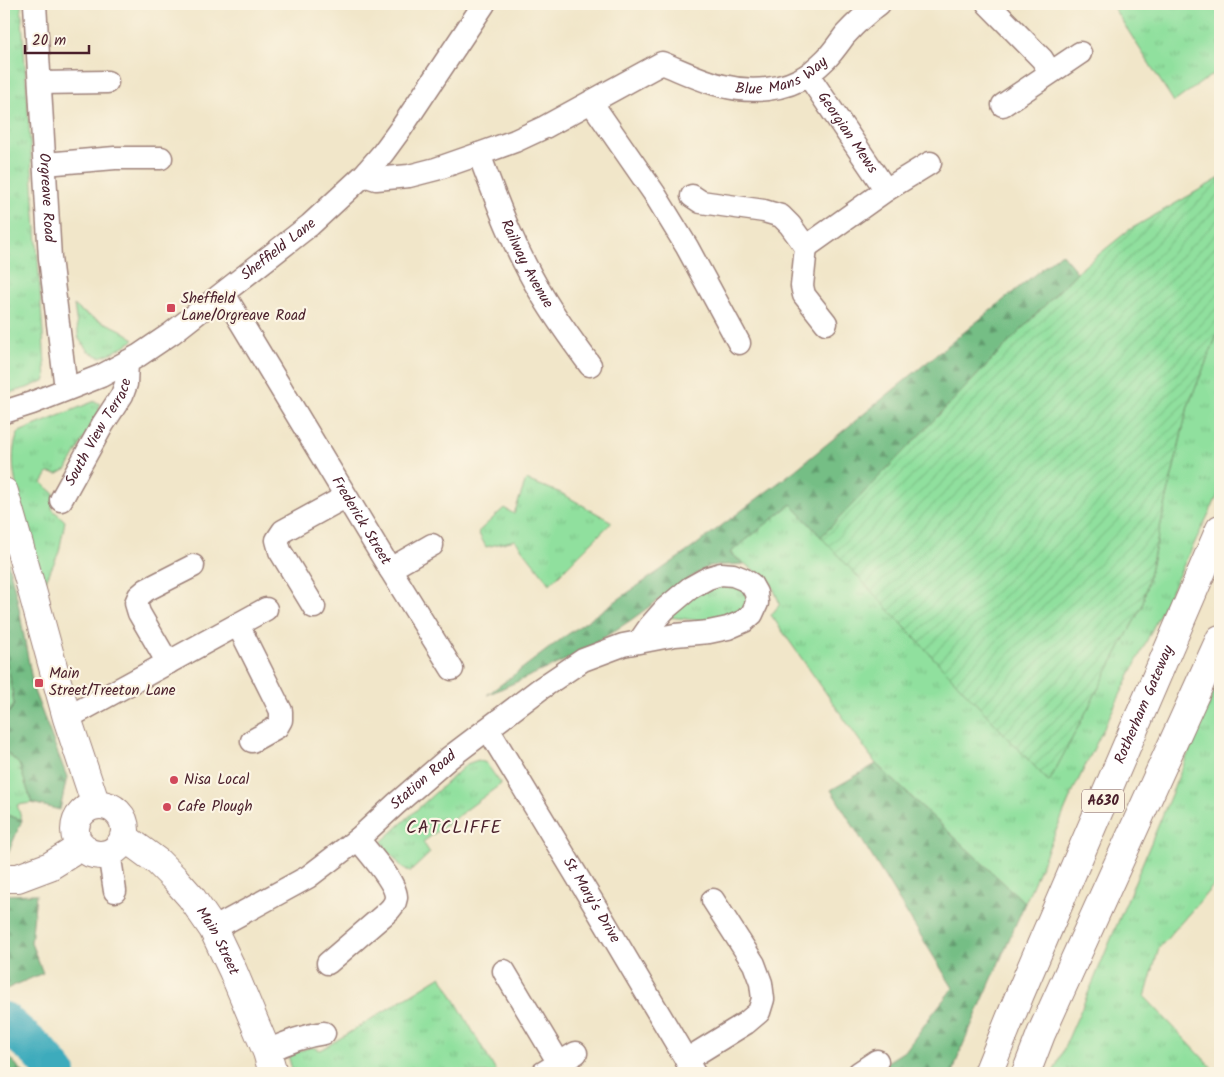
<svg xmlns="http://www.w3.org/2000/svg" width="1224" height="1077" viewBox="0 0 1224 1077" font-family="Kalam,sans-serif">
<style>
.grass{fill:url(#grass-tufts);stroke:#6d8064}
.forest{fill:url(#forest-firs);stroke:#5f6e58}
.garden{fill:url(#garden-furrows);stroke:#6d8064}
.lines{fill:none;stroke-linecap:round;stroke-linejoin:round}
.river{stroke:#3eabbc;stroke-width:38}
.minor-casing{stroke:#9e827a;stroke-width:25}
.major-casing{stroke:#9e827a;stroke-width:30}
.highway-casing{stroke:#9e827a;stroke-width:30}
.minor{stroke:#fff;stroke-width:22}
.major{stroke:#fff;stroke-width:28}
.highway{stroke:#fff;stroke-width:28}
.poi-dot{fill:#d1495b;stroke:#fcf5e5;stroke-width:2}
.labels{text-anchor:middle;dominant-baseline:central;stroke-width:4.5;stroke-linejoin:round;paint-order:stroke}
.shield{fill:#fcf5e5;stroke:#7f5f63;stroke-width:1}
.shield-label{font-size:14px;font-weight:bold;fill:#4a1f2b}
.street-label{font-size:15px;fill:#4a1f2b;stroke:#fcf5e5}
.poi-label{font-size:15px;fill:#4a1f2b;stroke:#fcf5e5;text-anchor:start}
.quarter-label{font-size:18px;letter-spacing:1px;fill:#4a1f2b;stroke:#fcf5e5}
</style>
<defs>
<pattern id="grass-tufts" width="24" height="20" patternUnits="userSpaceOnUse" patternTransform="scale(1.25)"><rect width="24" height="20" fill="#90e09e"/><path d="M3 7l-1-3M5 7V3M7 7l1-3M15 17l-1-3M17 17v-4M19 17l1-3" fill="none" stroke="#7ec088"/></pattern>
<pattern id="forest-firs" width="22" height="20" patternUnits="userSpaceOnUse" patternTransform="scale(1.25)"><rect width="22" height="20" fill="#74be85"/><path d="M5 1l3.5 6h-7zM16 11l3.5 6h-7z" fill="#619a6d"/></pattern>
<pattern id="garden-furrows" width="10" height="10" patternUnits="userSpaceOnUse" patternTransform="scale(1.25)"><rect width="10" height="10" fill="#90e09e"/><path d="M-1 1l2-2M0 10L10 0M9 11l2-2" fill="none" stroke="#7ec088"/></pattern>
</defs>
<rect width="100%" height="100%" fill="#fcf5e5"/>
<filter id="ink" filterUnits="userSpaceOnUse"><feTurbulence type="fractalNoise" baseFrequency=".02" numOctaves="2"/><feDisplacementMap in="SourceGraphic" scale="10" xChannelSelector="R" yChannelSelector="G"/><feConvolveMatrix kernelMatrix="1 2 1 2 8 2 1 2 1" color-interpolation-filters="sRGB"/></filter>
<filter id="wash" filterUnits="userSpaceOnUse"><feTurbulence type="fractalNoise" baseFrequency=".0096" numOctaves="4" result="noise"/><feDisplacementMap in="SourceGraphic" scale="20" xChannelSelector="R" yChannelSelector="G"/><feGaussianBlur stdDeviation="1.12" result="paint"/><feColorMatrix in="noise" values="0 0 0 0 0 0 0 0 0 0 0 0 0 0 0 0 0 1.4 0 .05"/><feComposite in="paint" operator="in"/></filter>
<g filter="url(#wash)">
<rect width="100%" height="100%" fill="#f1e6c9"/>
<g class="grass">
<polygon points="4,4 21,4 46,380 27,388 6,394 4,392"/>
<polygon points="1111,4 1220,4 1220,69 1174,102"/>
<path d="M74,305C92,323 119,323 134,340L114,352L100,357L88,351L79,339Z"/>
<polygon points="1220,328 1220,491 1073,791 1025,903 876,764 771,615 780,604 771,583 730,553 791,503 1049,781 1142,606 1188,406"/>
<path d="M95,401L100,404L99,411L67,469L58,474L48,473L42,483L54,493L52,509L65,521L59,552L44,585C39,567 34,548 28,529C20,502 5,458 19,432Z"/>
<polygon points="526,480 561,493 612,522 550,584 515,540 486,547 478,532 504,508 514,514"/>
<polygon points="725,581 741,585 747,597 747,606 738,614 712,622 668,617 684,600"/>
<polygon points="4,652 10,676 14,705 4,720"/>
<polygon points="1220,677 1220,878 1159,948 1145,997 1217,1073 1053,1073 1093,982"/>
<polygon points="4,750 19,764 32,803 17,805 22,820 4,814"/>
<polygon points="478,760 486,763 501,784 423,842 430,853 410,872 401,866 381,842 467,764"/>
<polygon points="441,976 497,1073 293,1073 288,1055 311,1047 321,1050"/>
</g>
<g class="forest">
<polygon points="1061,253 1077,272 821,537 791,504 730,553 744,564 709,566 679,585 631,620 577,655 487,695 564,637 688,551 794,471"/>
<polygon points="7,559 17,598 34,691 67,777 60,810 32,803 19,764 4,750 4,720 14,705 10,676 4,652 4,560"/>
<polygon points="876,764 1025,903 959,1054 953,1073 870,1073 906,1050 933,1013 953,988 831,790"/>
<polygon points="4,814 22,820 4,863"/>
<polygon points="36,894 31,943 43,973 4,990 4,895"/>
<polygon points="4,1052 24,1073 4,1073"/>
</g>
<polygon class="garden" points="1220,178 1220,328 1188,406 1142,606 1049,782 821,537 1077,272 1129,230"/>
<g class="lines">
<polyline class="river" points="4,1021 39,1052 57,1073"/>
</g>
</g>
<g filter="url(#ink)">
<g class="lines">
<g class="minor-casing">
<g id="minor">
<path id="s1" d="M35,4L50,258L66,389"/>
<polyline points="988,4 1042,59 1050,72"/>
<path id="s2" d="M808,75L886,190"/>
<polyline points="40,83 107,82"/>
<polyline points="591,102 654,193 687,247 739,343"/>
<polyline points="1003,105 1080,53"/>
<path id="s3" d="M479,154C497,202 515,251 542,295C556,319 573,342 590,365"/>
<polyline points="45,164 115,158 161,158"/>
<path id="s4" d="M364,175L376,179L409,176L436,169L479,154L515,141L545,127L662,63C682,71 702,81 723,86C750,93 785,91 809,74C814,70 821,64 826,59C833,52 839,43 845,35C855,24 867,13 879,4"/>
<polyline points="692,196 701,202 764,211 781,216 790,225 806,247 802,286 804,295 826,323"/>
<polyline points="806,247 886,190 930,163"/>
<path id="s5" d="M224,294L390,569L452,669"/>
<path id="s6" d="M4,412L32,403L101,376L138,356L172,333L310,225L364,175L383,153L402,127L484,4"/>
<path id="s7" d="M61,500L103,424L122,395L126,384L127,362"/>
<polyline points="390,569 432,545"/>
<polyline points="314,607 280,551 277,540 283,531 345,497"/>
<polyline points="238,625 281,711 281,720 277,727 252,741"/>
<polyline points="168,663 139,613 136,603 139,596 146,590 193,566"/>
<polyline points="67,718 266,609"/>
<path id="s8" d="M488,729L598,911L694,1073"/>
<polyline points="109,853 115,891"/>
<path id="s9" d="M213,929L308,877L358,839L396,804L449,758L540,689L583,660L623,645L639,642L675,635L709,632L728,628L744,621L752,614L757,603L756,593L751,584L743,579L733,575L721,574L708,578L690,588L665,609L650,626L639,642"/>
<path d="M328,963L385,914C390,910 395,905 396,898C397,883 368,852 358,839"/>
<polyline points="504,971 559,1063"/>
<path d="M267,1052C286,1042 302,1036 324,1033"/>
<polyline points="686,1060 746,1023 759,1012 763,999 761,983 754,964 713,900"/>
<polyline points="543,1073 576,1053"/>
<polyline points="859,1073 877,1061"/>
</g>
</g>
<g class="major-casing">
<g id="major">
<polyline points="4,492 33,594 67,718 96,805"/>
<circle cx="100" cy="830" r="25"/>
<path id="s10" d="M124,837L158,862L175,879L191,897L213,929L233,971L267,1052L273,1073"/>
<polyline points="4,878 18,878 50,866 82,846"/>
</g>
</g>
<g class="highway-casing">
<g id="highway">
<path id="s11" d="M988,1073L1020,994L1220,529"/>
<polyline points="1026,1073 1041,1034 1220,639"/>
</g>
</g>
<use href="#minor" class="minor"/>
<use href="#major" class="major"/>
<use href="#highway" class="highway"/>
</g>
</g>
<g class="poi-dot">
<rect x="166" y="303" width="10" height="10" rx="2.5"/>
<rect x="34" y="678" width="10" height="10" rx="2.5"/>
<circle cx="174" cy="780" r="5"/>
<circle cx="167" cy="807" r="5"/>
</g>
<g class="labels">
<rect class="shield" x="1082" y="789.5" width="42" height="23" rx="4"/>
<g class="shield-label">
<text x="1103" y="801">A630</text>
</g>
<g class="street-label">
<text stroke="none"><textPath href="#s4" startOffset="451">Blue Mans Way</textPath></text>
<text stroke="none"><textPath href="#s2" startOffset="70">Georgian Mews</textPath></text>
<text stroke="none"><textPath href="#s1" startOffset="194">Orgreave Road</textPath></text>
<text stroke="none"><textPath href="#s6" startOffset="322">Sheffield Lane</textPath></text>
<text stroke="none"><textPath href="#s3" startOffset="120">Railway Avenue</textPath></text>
<text stroke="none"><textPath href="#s7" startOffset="78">South View Terrace</textPath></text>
<text stroke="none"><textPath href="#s5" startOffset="265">Frederick Street</textPath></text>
<text stroke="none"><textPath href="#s11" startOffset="400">Rotherham Gateway</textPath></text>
<text stroke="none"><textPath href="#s9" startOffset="259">Station Road</textPath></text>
<text stroke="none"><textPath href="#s8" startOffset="200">St Mary's Drive</textPath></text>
<text stroke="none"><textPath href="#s10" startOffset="142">Main Street</textPath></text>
</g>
<g class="poi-label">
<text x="181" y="299">Sheffield<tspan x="181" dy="17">Lane/Orgreave Road</tspan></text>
<text x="49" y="674">Main<tspan x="49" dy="17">Street/Treeton Lane</tspan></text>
<text x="184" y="780">Nisa Local</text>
<text x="177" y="807">Cafe Plough</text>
</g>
<g class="quarter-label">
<text x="454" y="828">CATCLIFFE</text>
</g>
</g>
<rect width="1224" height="1077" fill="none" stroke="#fcf5e5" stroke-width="20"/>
<path d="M25 45v8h64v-8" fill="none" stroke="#4a1f2b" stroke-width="2.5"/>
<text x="32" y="45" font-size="15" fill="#4a1f2b" stroke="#fcf5e5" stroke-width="4" paint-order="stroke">20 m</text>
</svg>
